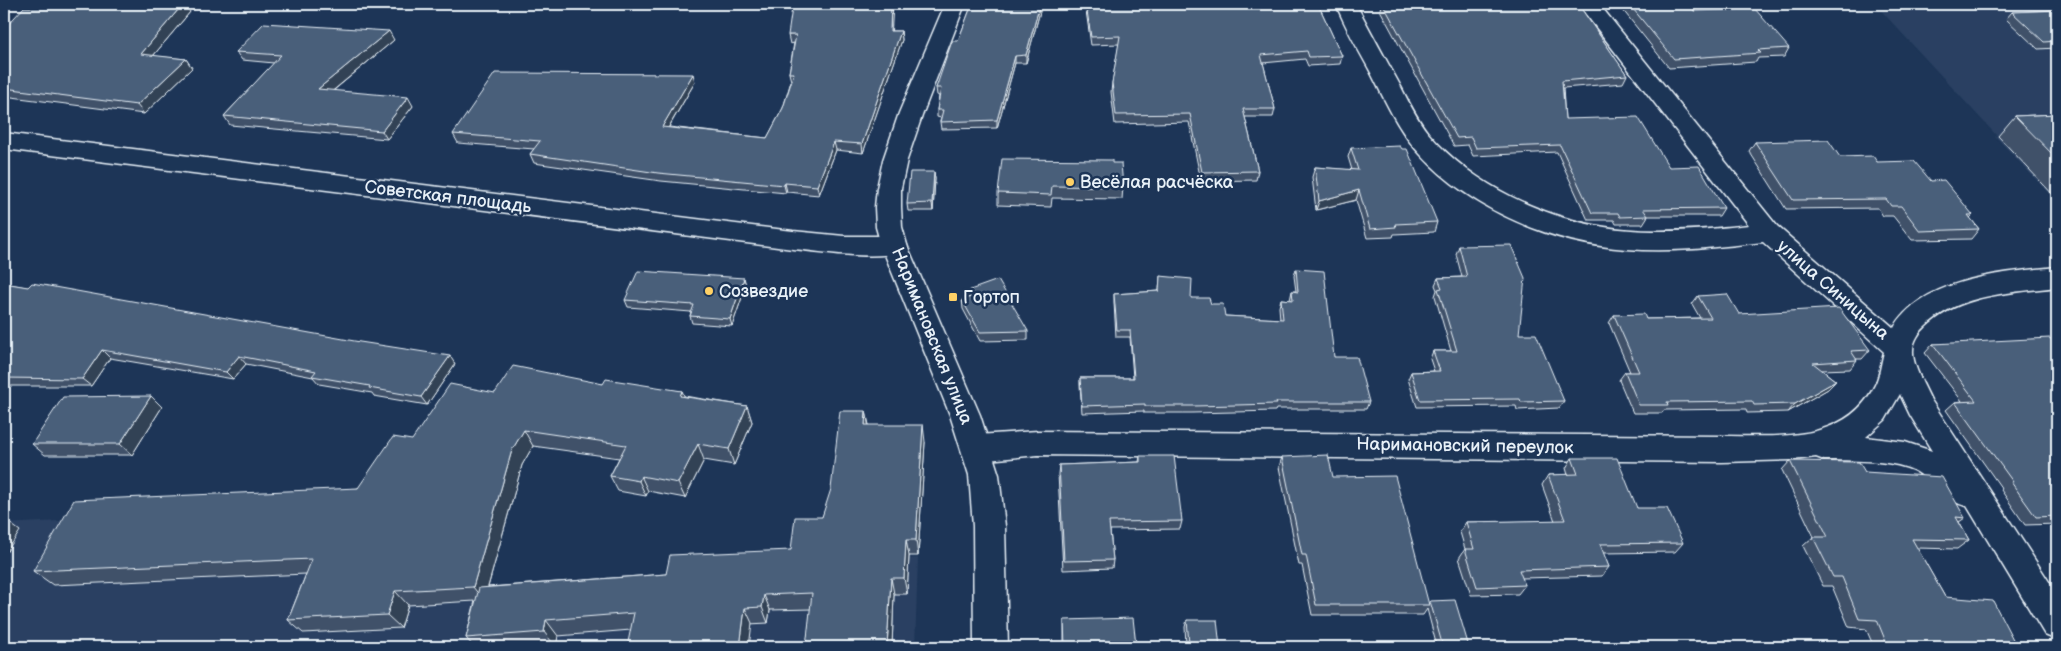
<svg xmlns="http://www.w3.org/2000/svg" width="2061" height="651" viewBox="0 0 2061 651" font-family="'Balsamiq Sans',sans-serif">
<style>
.built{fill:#2a4162}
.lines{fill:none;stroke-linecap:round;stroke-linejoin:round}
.minor-casing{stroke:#e8f1f8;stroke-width:3}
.major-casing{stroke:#e8f1f8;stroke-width:3}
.minor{fill:#1d3557;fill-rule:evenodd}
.major{fill:#1d3557;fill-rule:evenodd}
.wall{fill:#3f5169;stroke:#e8f1f8}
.shaded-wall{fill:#334255;stroke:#e8f1f8}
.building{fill:#495e7a;stroke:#e8f1f8}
.poi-dot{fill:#ffd166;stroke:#1d3557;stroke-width:2}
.labels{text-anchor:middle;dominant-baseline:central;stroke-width:5;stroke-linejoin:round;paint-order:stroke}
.poi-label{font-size:18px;fill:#e8f1f8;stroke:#1d3557;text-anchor:start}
.street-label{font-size:18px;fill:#e8f1f8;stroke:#1d3557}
</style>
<rect width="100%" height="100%" fill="#1d3557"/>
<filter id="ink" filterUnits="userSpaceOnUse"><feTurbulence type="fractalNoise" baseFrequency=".02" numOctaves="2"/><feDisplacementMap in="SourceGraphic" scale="10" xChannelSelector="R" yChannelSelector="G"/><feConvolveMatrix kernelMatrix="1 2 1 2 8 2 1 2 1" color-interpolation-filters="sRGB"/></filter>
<g filter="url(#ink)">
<g class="built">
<polygon points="1875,4 2057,4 2057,202 1995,136 1997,136"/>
<polygon points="513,497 484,600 822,561 918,558 915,647 4,647 4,524"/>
</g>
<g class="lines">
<g class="minor-casing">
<g id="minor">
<path d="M1336,4H1356C1371,32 1386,60 1401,87C1409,103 1417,119 1428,133C1451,160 1480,181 1512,197C1592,237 1662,235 1749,225L1578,4H1599L1777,226L1894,328C1921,278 2007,272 2057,267V287C2012,293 1959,293 1925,327C1919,332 1913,342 1913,350C1912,365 1925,387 1931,400L2057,594V640L2045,635L1967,506C1947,503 1932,479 1913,470C1889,459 1850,461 1824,460L1816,457L1793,460L1722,462L1038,455L977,461L966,457L962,448L966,439L977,435L1038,431L1722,436C1776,436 1847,444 1875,385C1880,375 1881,363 1884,352L1763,242C1718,247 1672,253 1627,249C1552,244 1472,210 1421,155C1398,131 1385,100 1370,71C1358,49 1345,27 1336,4ZM1900,394L1910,415L1932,451L1905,442L1866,437L1885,420Z"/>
<path d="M4,133L793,231L844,236H894L903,238L907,245L903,252C873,260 824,252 793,249L4,149Z"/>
</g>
</g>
<g class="major-casing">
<polygon id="major" points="945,4 965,4 923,113 907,160 901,188 901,207 902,227 907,245 980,415 999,475 1005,526 1008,647 974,647 973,526 969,475 950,415 881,245 876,227 875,207 877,188 883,160 899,113"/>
</g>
<use href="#minor" class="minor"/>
<use href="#major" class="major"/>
</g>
<g class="wall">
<polygon points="972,4 1042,4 1026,63 1015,63 997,128 941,129 940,122 941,118 937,117 937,110 939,96 937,95 936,88 958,41"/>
<polygon points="1085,4 1318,4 1342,56 1340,64 1308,66 1305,59 1263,63 1275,109 1273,117 1245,117 1258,171 1256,180 1201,181 1189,122 1115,124 1111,92 1112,83 1119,44 1091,45"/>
<polygon points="1381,4 1578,4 1627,75 1623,83 1563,88 1565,119 1669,167 1724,208 1719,216 1648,216 1643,224 1616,224 1614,220 1588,220 1557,152 1473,156 1468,145 1454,146 1380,10"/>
<polygon points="1618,4 1687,4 1694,11 1789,48 1784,57 1758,58 1756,62 1669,68"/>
<polygon points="2057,10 2057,48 2038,49 2006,19 2012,12"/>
<polygon points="190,12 153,56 186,59 192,68 144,114 4,96 4,29"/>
<polygon points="891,31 901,31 902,40 863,153 836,150 819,195 787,192 786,193 661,181 534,163 530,154 534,149 458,143 453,134 695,82 669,127 767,138 783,108 791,81 789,73 794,43 790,44 788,35"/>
<polygon points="394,40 333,91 413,106 387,139 230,125 224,116 274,63 242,60 236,52"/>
<polygon points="2057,114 2057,199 1998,136 2015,116"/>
<polygon points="1755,142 1840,157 1877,162 1931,181 1973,215 1970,218 1979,229 1971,239 1912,240 1893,216 1883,216 1878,208 1786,209 1749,151"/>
<polygon points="1351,148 1437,222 1434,232 1394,234 1393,237 1367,238 1356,200 1316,210 1312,177 1315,167 1352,170 1348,157"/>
<polygon points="1112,163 1123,187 1122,199 1052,198 1051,207 998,205 998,193"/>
<polygon points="934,172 935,179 933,211 908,211 907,204"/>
<polygon points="1459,246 1519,334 1564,401 1559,408 1517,410 1516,406 1417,407 1408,379 1411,372 1434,371 1430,359 1433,351 1451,351 1435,296 1437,290 1435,285 1438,278 1462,277 1456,254"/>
<polygon points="1296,269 1334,357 1369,402 1366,409 1276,409 1275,411 1192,413 1144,413 1144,411 1082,413 1080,385 1080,378 1133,378 1130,337 1116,337 1114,302 1114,294 1159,291 1160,276 1191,298 1211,304 1225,316 1280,319 1279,307 1281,299 1290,300 1292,291 1296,291 1294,276"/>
<polygon points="744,278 746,286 732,326 692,323 690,316 691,312 628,307 625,300"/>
<polygon points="4,283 455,364 427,405 374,396 372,393 319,384 313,377 246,364 233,379 110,358 91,386 5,386 4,387"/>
<polygon points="970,290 1028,331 1028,340 980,341 963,309 962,300 970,297"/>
<polygon points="1698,296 1739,314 1870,350 1862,359 1856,359 1857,360 1850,369 1822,370 1836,381 1828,389 1788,412 1747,413 1746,409 1664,410 1662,413 1633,413 1619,380 1625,372 1630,372 1609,323 1614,315 1646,319 1700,318 1692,304"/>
<polygon points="1933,344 2057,347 2057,524 2025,525 2001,490 2002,489 1946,410 1955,402 1962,401 1925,353"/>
<polygon points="603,384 682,391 684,396 747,406 752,422 734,465 704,460 685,498 648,491 646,496 618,491 610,476 619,458 533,446 522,465 488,587 666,574 791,550 822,517 866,411 869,425 925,442 918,556 909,556 907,594 894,594 892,647 806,647 811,609 770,610 768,623 631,630 558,636 556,647 474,647 466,638 475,601 408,605 401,628 303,633 288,620 306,574 53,585 33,571 358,488 412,440 495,393"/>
<polygon points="151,396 162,407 132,455 45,455 32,444"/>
<polygon points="1140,456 1182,521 1180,529 1110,530 1113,560 1112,568 1063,570 1058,474 1059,465 1139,462"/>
<polygon points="1282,457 1333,477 1428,604 1430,601 1469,647 1437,647 1427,609 1423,615 1312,615 1302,565 1299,565 1279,467"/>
<polygon points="1572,458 1683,543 1675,552 1603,553 1609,567 1602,576 1522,578 1525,585 1518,594 1471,595 1459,558 1465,549 1460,532 1466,522 1555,521 1542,485 1548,475 1568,475 1566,468"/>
<polygon points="1790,461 1865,472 1965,518 1959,522 1969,540 1957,549 1917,548 1945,597 2017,647 1874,647 1866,629 1849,627 1832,586 1823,586 1803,546 1813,537 1814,537 1782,470"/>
<polygon points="1064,620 1136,645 1186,644 1185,627 1187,620 1220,647 1064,647"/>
</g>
<g class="shaded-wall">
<polygon points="183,4 185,4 190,12 147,63 141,54"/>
<polygon points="891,4 893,4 891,39 890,31"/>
<polygon points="1040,4 1042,4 1026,63 1026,55"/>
<polygon points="389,31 394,40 324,98 318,89"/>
<polygon points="901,31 902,40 863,153 862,144"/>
<polygon points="1015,56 1015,63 997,128 997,120"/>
<polygon points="186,59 192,68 144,114 137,105"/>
<polygon points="693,74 695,82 664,135 662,127"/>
<polygon points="408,97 413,106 387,139 382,131"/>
<polygon points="834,142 836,150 819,195 817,186"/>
<polygon points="934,172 935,179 933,211 932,203"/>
<polygon points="785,183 787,192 786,193 784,185"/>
<polygon points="1359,190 1356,200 1316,210 1319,201"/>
<polygon points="744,278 746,286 732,326 730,319"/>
<polygon points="102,350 110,358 91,386 82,379"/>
<polygon points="239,356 246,364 233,379 226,372"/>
<polygon points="450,356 455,364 427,405 421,397"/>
<polygon points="1836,381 1828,389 1788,412 1795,404"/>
<polygon points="682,391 689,407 680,396"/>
<polygon points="151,396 162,407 132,455 120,444"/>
<polygon points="747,406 752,422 734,465 729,449"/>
<polygon points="866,411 869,429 865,425"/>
<polygon points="923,425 925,442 918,556 916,540"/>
<polygon points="524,430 533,446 522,465 484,601 473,587 512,450"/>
<polygon points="698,444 704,460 685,498 678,483"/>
<polygon points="641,476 648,491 646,496 639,481"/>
<polygon points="4,519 20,531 4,556"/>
<polygon points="906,540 909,556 907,594 904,578"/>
<polygon points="891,578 894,594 892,647 887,647"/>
<polygon points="395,591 408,605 401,628 387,615"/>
<polygon points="764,595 770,610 768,623 762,607"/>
<polygon points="745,608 752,623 749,647 740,647"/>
<polygon points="546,620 558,636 556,647 544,632"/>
</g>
<g class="building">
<polygon points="63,4 183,4 141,54 186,59 137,105 4,88 4,29 24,7 60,7"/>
<polygon points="824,4 891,4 890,31 901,31 862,144 834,142 817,186 785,183 784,185 658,173 530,154 540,141 453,134 495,73 693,74 662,127 767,138 783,108 794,73 789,73 796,35 788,35 792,8 823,7"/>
<polygon points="972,4 1040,4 1026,55 1015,56 997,120 940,122 943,110 937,110 941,88 936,88 952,41 958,41"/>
<polygon points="1086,4 1318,4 1342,56 1309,57 1307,51 1261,55 1275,109 1243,109 1258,171 1202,172 1190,114 1116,115 1112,83 1120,36 1091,37"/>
<polygon points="1383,4 1578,4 1627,75 1562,81 1565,119 1638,117 1669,167 1699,166 1724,208 1643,209 1648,216 1620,217 1618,213 1592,213 1560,145 1476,148 1471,137 1457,138"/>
<polygon points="1629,4 1687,4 1694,11 1755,9 1789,48 1758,50 1761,53 1674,59"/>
<polygon points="2057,10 2057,41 2044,42 2012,12"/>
<polygon points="264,23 389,31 318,89 408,97 382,131 224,116 281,55 236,52"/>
<polygon points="2057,114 2057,159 2015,116"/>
<polygon points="1828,140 1840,157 1873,156 1877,162 1914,161 1931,181 1944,180 1973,215 1968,215 1979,229 1920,231 1901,206 1891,206 1886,199 1793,200 1755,142"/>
<polygon points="1400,146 1402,149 1407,149 1437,222 1395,224 1396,227 1370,229 1359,190 1319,201 1315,167 1358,170 1351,148"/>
<polygon points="1002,159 1112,160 1112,163 1121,163 1123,187 1052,186 1051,195 998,193"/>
<polygon points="910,172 934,172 932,203 907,204"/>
<polygon points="1511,245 1525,278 1519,334 1536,334 1564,401 1521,402 1520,399 1420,400 1411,372 1440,371 1433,351 1457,351 1438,289 1442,288 1438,278 1467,277 1459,246"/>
<polygon points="1296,269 1324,271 1334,357 1357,357 1369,402 1276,402 1277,404 1194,406 1145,406 1145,404 1082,406 1080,378 1134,378 1130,330 1117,330 1114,294 1159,291 1160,276 1192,279 1191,298 1209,298 1211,304 1223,304 1225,316 1283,319 1281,299 1293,300 1292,291 1298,292"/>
<polygon points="638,271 744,278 730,319 690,316 694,305 625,300"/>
<polygon points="998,280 1028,331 980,332 962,300 974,296 970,290"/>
<polygon points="4,283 28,287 32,283 360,342 450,356 421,397 369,388 370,386 312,376 316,371 239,356 226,372 102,350 82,379 4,378"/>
<polygon points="1727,294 1739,314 1839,308 1870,350 1851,351 1857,360 1813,363 1836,381 1795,404 1754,405 1752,401 1667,402 1668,405 1639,405 1625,372 1639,372 1614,315 1644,314 1646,319 1711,318 1698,296"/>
<polygon points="2050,338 2057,347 2057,516 2036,517 2011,482 2013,482 1955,402 1976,401 1933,344"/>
<polygon points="513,366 603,384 606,379 682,391 680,396 747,406 729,449 698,444 678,483 641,476 639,481 610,476 626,445 524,430 512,450 473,587 395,591 387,615 288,620 312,559 33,571 74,500 358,488 393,437 412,440 450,384 495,393"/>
<polygon points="151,396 120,444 32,444 63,397"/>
<polygon points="840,411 866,411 865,425 923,425 916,540 906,540 904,578 891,578 887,647 806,647 812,593 764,595 762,607 745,608 740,647 627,647 634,613 546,620 544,632 466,638 479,588 666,574 670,555 791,550 795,517 822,517 831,489"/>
<polygon points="1328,455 1333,477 1395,476 1429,605 1316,605 1306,555 1302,555 1282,457"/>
<polygon points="1140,456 1174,456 1182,521 1109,522 1113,560 1064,561 1059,465 1140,462"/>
<polygon points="1572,458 1617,458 1637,508 1667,508 1683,543 1600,544 1609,567 1519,570 1525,585 1477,587 1465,549 1474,549 1466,522 1565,520 1548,475 1578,474"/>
<polygon points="1790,461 1859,462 1865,472 1942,477 1965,518 1956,517 1969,540 1912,539 1945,597 1993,601 2017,647 1888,647 1877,620 1859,619 1842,577 1833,577 1813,537 1828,537"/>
<polygon points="1455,600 1469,647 1443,647 1430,601"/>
<polygon points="1133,618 1136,645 1189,644 1187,620 1217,620 1220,647 1065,647 1064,620"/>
</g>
</g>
<g class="poi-dot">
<circle cx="1070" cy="182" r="5"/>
<circle cx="709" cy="291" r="5"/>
<rect x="948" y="292" width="10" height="10" rx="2.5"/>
</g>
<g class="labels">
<g class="poi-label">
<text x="1080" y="182">Весёлая расчёска</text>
<text x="719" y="291">Созвездие</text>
<text x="963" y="297">Гортоп</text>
</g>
<g class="street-label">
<text transform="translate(448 197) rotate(7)">Советская площадь</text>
<text transform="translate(1833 290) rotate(41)">улица Синицына</text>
<text transform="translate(932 336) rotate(68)">Наримановская улица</text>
<text transform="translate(1465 446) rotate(1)">Наримановский переулок</text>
</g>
</g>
<rect width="2061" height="651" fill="none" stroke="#1d3557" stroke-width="20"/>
<rect x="10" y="10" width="2041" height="631" fill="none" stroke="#e8f1f8" stroke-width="2" filter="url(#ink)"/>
</svg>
